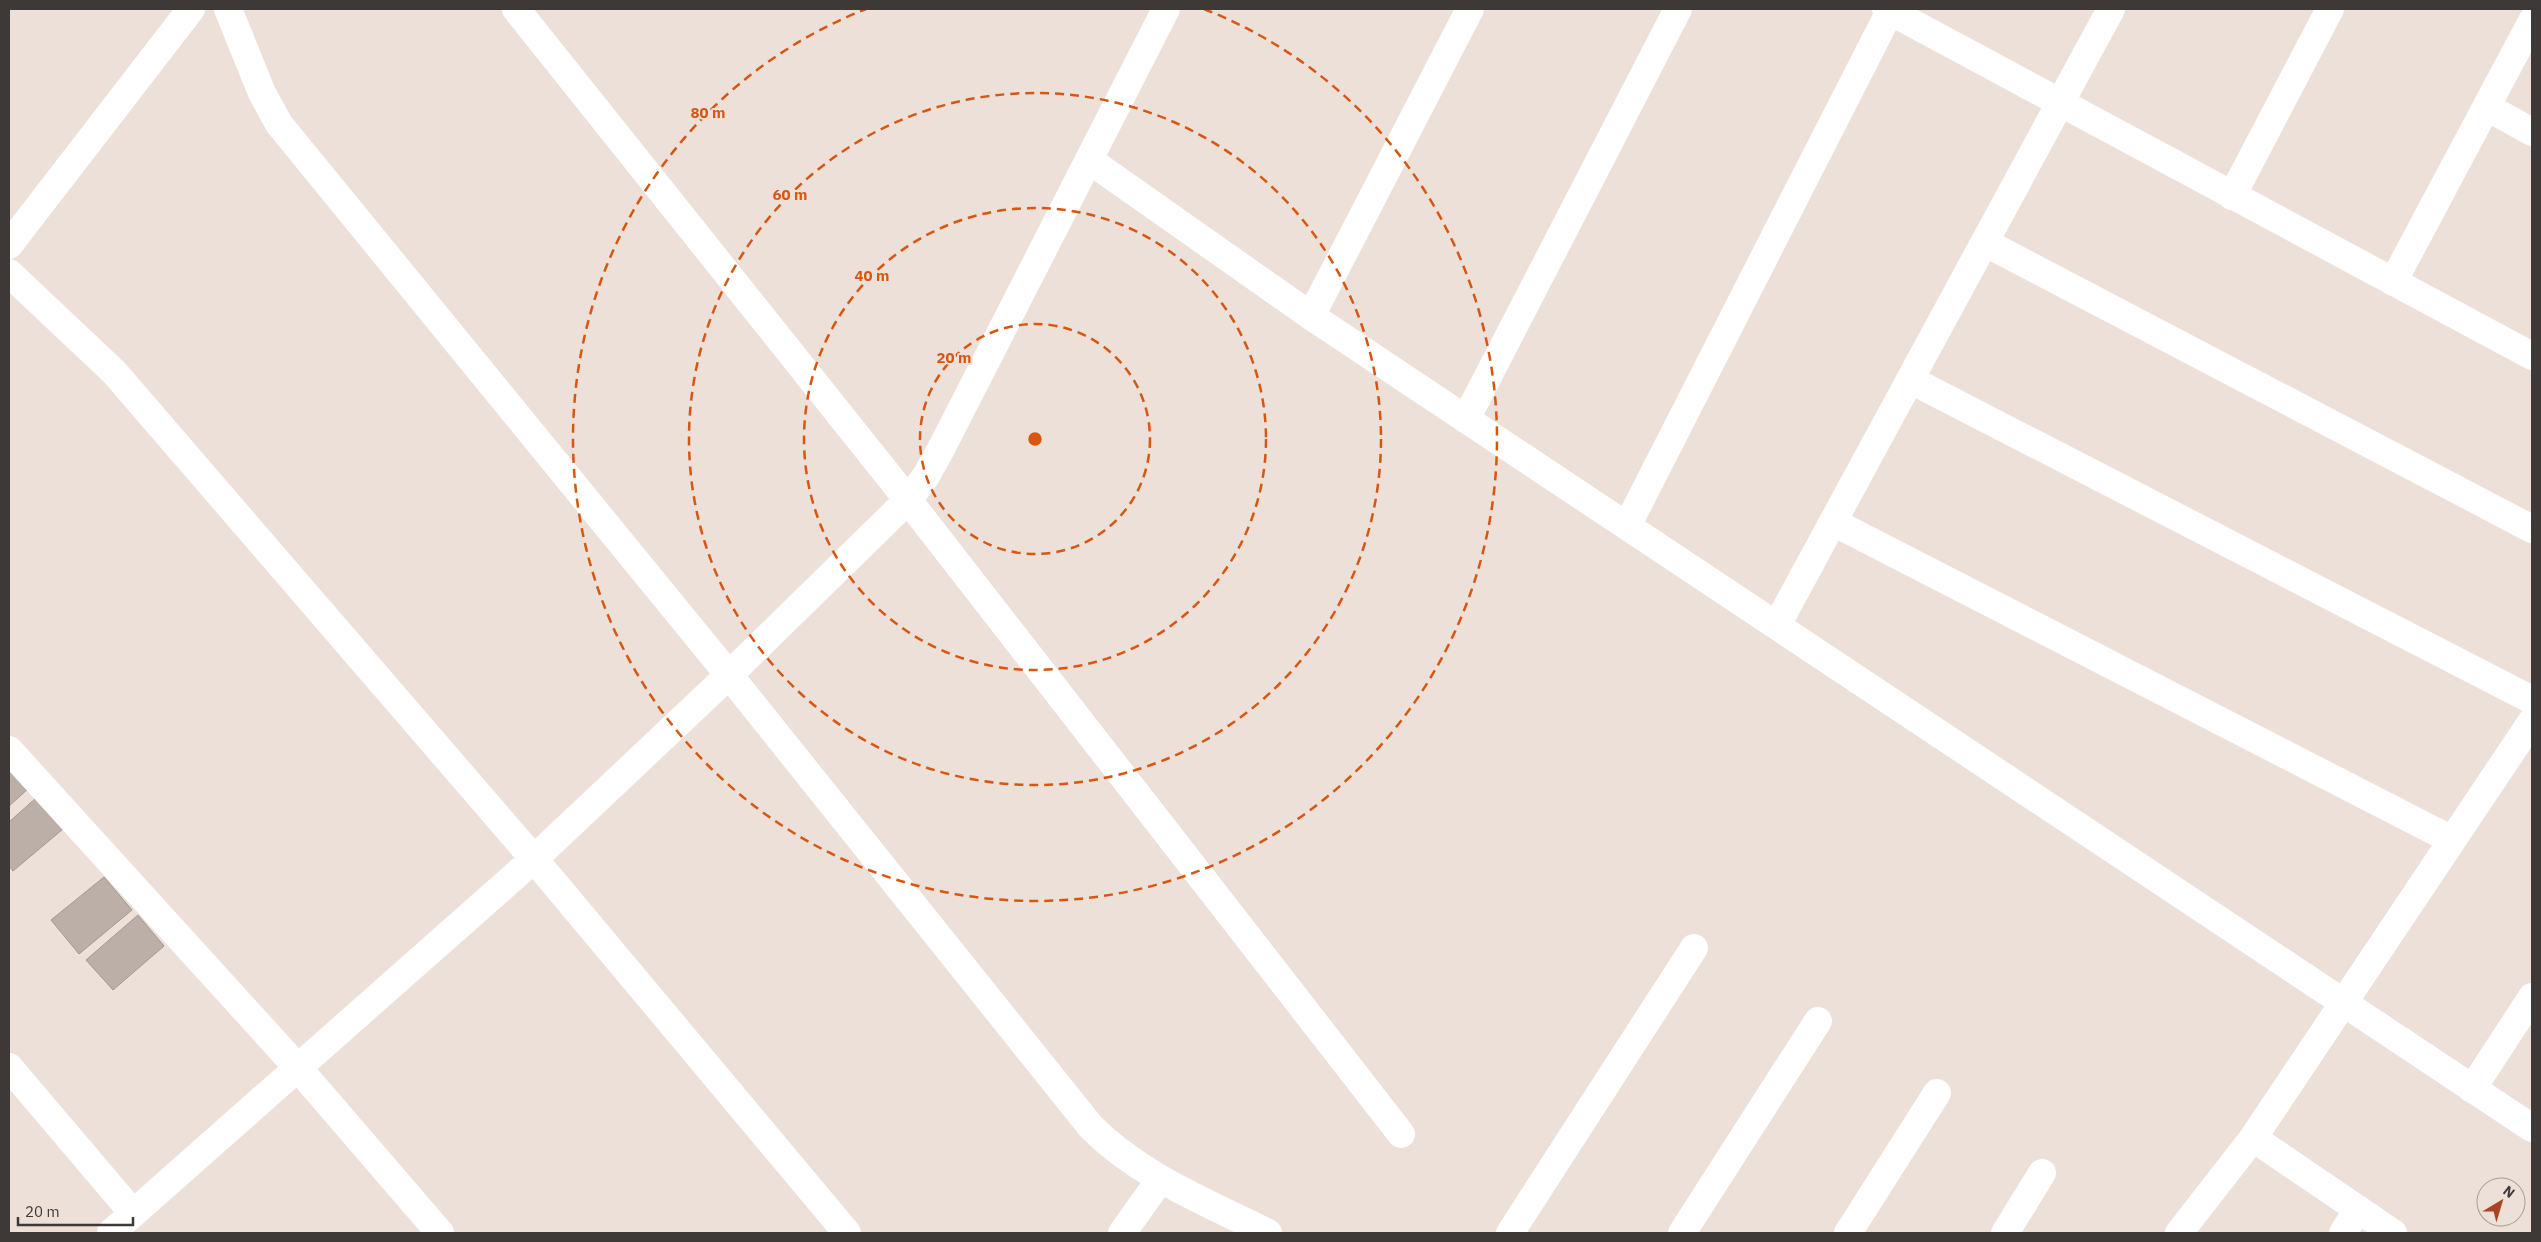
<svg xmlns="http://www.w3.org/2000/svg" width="2541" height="1242" viewBox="0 0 2541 1242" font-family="'IBM Plex Sans',sans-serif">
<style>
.building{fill:#bbafa8;stroke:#a39891}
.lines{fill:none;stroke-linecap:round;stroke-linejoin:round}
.minor{stroke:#fff;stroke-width:28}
.ring{fill:none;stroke:#d75610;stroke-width:2.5;stroke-dasharray:9 6}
.centre{fill:#d75610;stroke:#ede0d9;stroke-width:2.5}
.ring-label{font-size:15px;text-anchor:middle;font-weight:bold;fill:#d75610;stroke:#ede0d9;stroke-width:4;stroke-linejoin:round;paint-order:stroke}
</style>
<rect width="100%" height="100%" fill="#ede0d9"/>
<g class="building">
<polygon points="9,766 28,789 9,806"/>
<polygon points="36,798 63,829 13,871 9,866 9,822"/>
<polygon points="104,877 132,910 79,954 51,920"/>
<polygon points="138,915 164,946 113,990 86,960"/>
</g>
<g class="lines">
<g class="minor">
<path d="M228,9L262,93L279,124L729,675L1091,1127C1140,1176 1206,1202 1268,1233"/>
<polyline points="516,9 908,500 1401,1134"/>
<polyline points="1886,9 2532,356"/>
<polyline points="2487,107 2532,132"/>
<polyline points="1089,160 1311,316 2532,1128"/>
<polyline points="2232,196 2330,9"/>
<polyline points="1986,243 2532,529"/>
<polyline points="9,245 191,9"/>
<polyline points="9,273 114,372 534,859 847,1233"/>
<polyline points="2393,282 2532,21"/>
<polyline points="1311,316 1470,9"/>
<polyline points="1911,380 2532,700"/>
<polyline points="1466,419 1678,9"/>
<polyline points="1833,522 2452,840"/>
<polyline points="1627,526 1890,11"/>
<polyline points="1777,625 2111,9"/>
<polyline points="9,750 298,1068 440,1233"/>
<polyline points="9,1067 133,1213"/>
<polyline points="2472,1089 2532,997"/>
<polyline points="2253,1138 2393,1233"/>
<polyline points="111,1233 534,859 729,675 908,500 926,476 941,449 1166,9"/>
<polyline points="1122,1233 1160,1180"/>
<polyline points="1510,1233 1694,948"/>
<polyline points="1682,1233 1818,1021"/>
<polyline points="1848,1233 1937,1093"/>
<polyline points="2005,1233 2042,1173"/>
<polyline points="2179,1233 2253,1138 2532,721"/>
<polyline points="2343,1233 2358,1209"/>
</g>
</g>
<g class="ring">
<circle cx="1035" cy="439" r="115"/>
<circle cx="1035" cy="439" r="231"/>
<circle cx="1035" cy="439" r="346"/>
<path d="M1204 9A462 462 0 1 1 866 9"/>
</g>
<circle cx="1035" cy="439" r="8" class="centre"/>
<g class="ring-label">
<text x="708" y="118">80 m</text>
<text x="790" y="200">60 m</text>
<text x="872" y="281">40 m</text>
<text x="954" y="363">20 m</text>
</g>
<rect width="2541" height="1242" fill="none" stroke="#3e3936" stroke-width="20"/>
<g transform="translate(2501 1202) rotate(38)"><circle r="24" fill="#ede0d9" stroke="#a79d98"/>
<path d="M0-4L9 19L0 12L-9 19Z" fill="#aa4224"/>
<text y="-8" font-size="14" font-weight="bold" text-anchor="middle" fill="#3e3936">N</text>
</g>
<path d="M18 1217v8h115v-8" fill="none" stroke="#3e3936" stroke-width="2.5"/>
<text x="25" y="1217" font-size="15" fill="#3e3936" stroke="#ede0d9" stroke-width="4" paint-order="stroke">20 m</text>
</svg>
